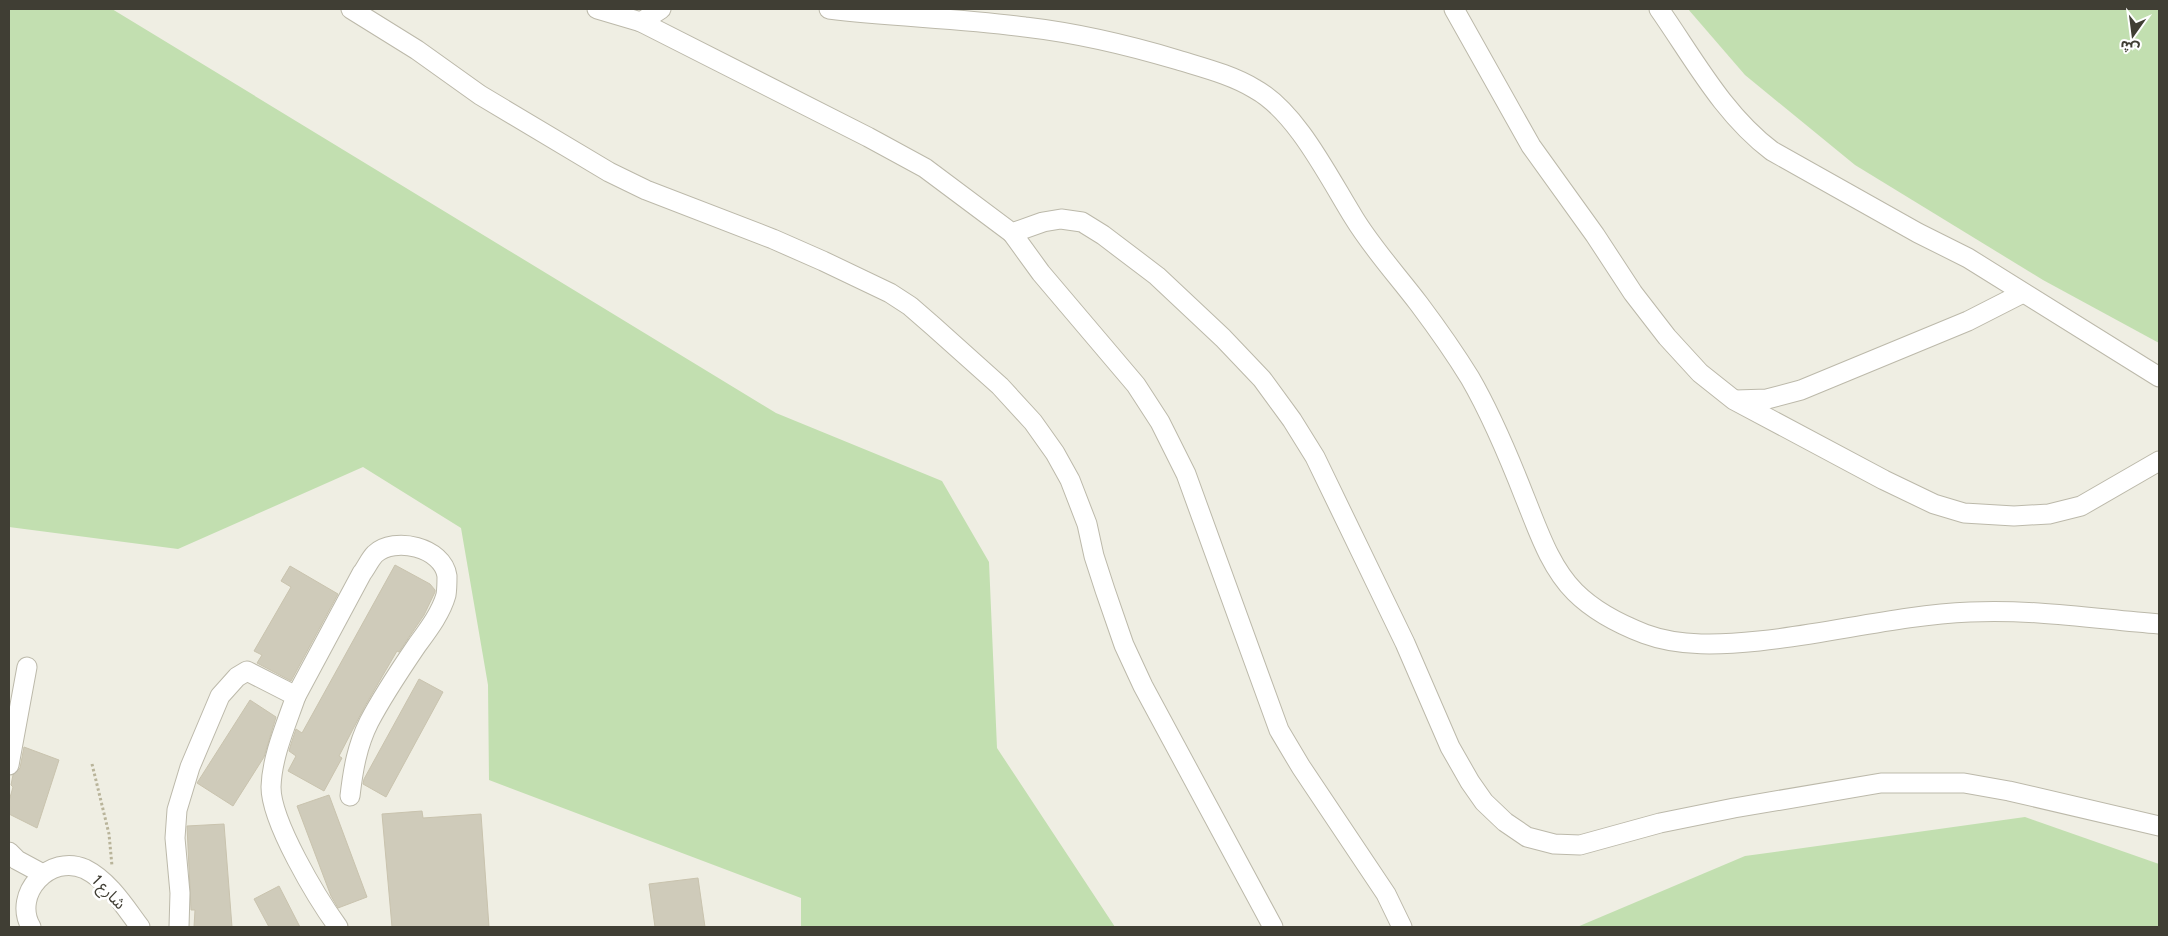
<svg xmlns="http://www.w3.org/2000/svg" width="2168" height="936" viewBox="0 0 2168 936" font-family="Cabin,'Noto Sans Arabic',sans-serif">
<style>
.green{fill:#c2dfb0}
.building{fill:#cfcbba;stroke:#c9c3ae}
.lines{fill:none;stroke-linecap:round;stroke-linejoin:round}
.minor-casing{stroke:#bcb9aa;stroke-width:21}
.path{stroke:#b9b49a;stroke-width:3;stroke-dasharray:2.5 2.5;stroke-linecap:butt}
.minor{stroke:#fff;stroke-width:19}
.labels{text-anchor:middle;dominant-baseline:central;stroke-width:5;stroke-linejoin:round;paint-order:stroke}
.street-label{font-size:16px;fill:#403e34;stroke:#fff}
</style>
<rect width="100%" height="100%" fill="#efeee3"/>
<g class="green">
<polygon points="9,9 112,9 776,413 942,481 989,562 997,748 1115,927 801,927 801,898 489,780 488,685 461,528 363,467 178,549 9,527"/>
<polygon points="1688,9 2159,9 2159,343 2043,280 1855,165 1745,75"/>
<polygon points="2025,817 2159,864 2159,927 1577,927 1745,856"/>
</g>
<g class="building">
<polygon points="395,565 430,584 435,590 435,592 424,615 399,652 397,651 365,706 339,756 342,758 324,791 288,771 296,756 289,751 291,744 296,729 302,733"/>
<polygon points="290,566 338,594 291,681 257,663 262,655 254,651 291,587 281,581"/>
<polygon points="419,679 443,692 386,797 363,784 364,779"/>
<polygon points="250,700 276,717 264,757 233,806 197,783"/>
<polygon points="24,747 59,760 37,828 9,814 9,801 13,787 11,785 13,775 20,768"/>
<polygon points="329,795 367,897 338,908 331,896 297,806"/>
<polygon points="422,811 423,818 481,814 489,927 392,927 382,814"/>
<polygon points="224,824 232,927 194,927 195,910 191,910 187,826"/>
<polygon points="698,878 705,927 655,927 649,884"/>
<polygon points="279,886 300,927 269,927 254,899"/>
</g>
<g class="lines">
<g class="minor-casing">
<g id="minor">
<polyline points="351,9 417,50 480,95 609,172 646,190 773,239 823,261 890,293 910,306 933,326 1000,386 1033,422 1055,453 1070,480 1087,524 1094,556 1105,590 1124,645 1143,686 1273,927"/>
<polyline points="597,9 641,22 868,137 925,168 1012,233 1043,222 1061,219 1082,222 1103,235 1157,276 1223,338 1262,379 1292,420 1315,457 1405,643 1450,747 1470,782 1484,802 1505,822 1527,837 1554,844 1580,845 1660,823 1734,808 1881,783 1964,783 2009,791 2159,826"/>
<path d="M829,9C894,17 960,18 1025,27C1077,33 1128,45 1178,60C1204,68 1232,75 1255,89C1297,112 1329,178 1354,218C1373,249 1397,275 1419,304C1437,328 1454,352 1470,378C1492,416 1509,457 1525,498C1538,530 1550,567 1575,592C1594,611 1619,624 1645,634C1680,647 1721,645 1759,641C1829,634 1899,615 1970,612C2034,609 2096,619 2159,624"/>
<polyline points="1454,9 1531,146 1595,235 1633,293 1667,337 1700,373 1734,400 1884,480 1934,504 1964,513 2014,516 2049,514 2081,506 2159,461"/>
<path d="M1659,9C1694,59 1723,114 1772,151L1918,233L1968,258L2159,377"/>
<polyline points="641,22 661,9"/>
<polyline points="1012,233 1041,273 1136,385 1160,422 1186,474 1279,730 1301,767 1386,894 1402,927"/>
<polyline points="1736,400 1767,399 1801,390 1968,321 2023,293"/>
<path d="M296,696L362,573C366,568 370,559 375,554C394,536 443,547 447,576C447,581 447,589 446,595C441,613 428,630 417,645C400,670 383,695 369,722C357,746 353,770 350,796"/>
<polyline points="9,765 27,667"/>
<polyline points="9,852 17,860 43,874"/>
<path d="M31,927C12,894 50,853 85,869C109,881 125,907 140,927"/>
<path d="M179,927L180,893L175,838L177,810L190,767L220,696L237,677L247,671L296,696C286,725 272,756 271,787C271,822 317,898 338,927"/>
</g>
</g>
<polyline class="path" points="92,764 109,834 112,866"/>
<use href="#minor" class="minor"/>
</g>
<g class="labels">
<g class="street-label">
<text transform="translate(109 892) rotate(46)">شارع 1</text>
</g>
</g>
<rect width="2168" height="936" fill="none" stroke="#403e34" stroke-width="20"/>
<g transform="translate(2133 35) rotate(194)" stroke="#ffffff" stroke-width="4" paint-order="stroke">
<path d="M0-4L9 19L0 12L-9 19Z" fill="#403e34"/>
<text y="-8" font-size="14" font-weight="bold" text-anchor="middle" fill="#403e34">ش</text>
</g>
</svg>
